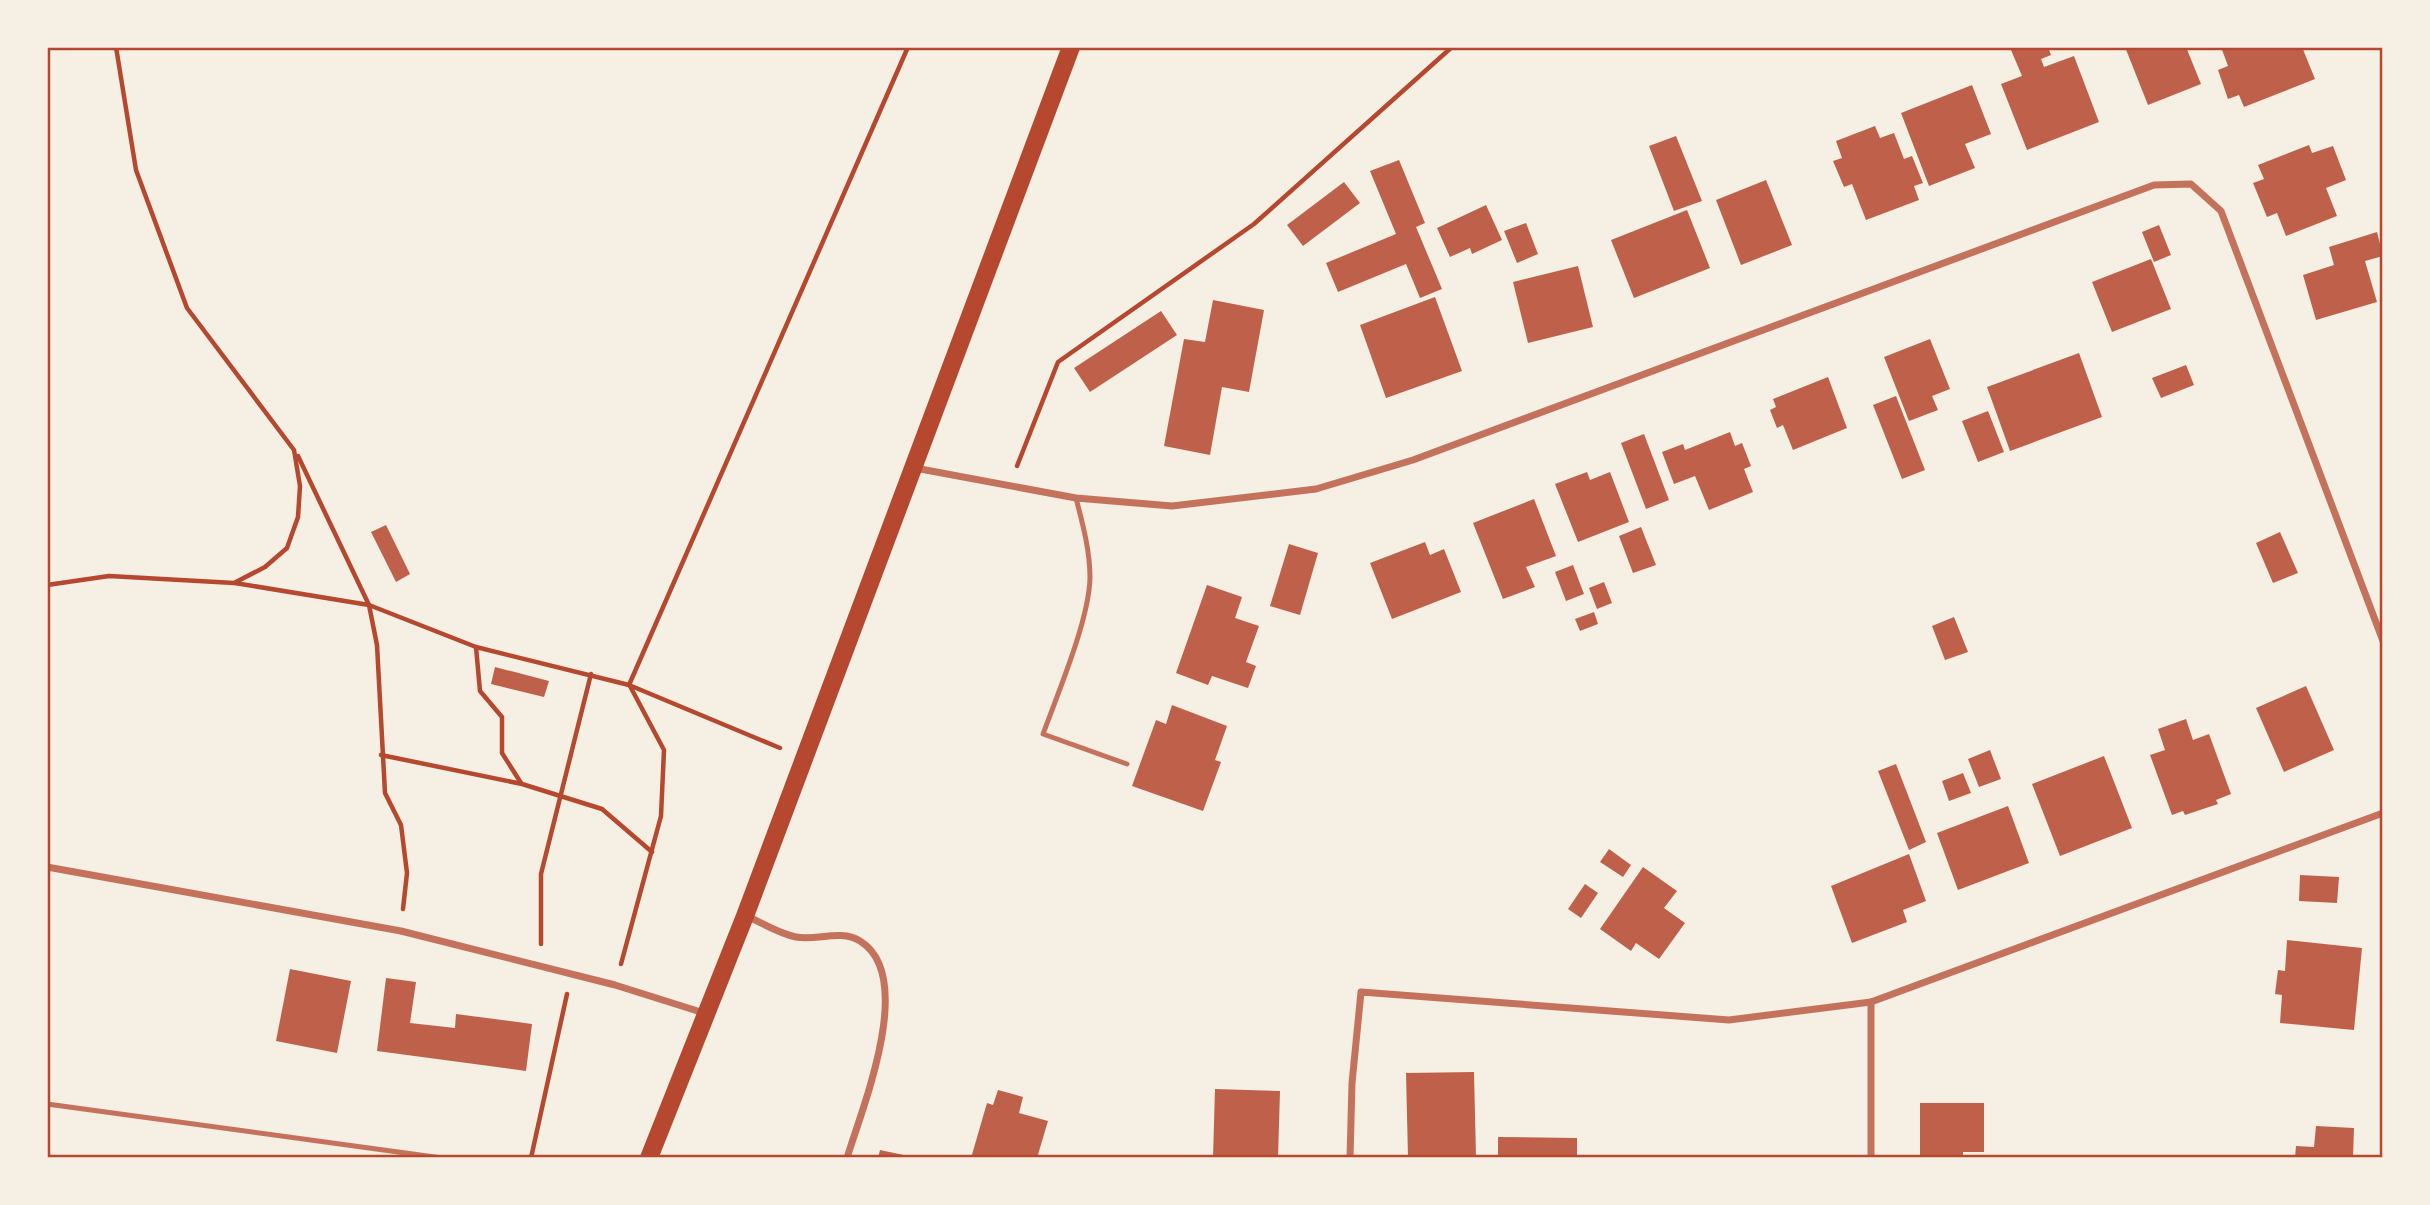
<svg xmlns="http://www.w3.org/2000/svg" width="2430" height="1205" viewBox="0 0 2430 1205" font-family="Helvetica,sans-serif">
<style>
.building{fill:#bf614a}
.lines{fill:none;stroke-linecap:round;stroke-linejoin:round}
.path{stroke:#b5482f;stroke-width:4.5}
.service{stroke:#c5725c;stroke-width:5}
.minor{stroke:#c5725c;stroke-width:7}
.primary{stroke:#b5482f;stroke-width:18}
.neatline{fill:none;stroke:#b5482f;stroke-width:2.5}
</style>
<rect width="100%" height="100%" fill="#f6efe4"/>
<g class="building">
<polygon points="2017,47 2048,47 2051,55 2041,59 2044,67 2074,56 2099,122 2027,150 2001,84 2022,76 2011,50"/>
<polygon points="2125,47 2186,47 2201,84 2148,105"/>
<polygon points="2221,47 2302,47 2315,79 2244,107 2239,95 2228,99 2218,70 2228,66"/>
<polygon points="1972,85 1991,134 1965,144 1975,168 1929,186 1901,113"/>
<polygon points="1875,126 1880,138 1894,133 1904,159 1912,156 1923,183 1914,186 1919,200 1866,220 1852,184 1844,187 1833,161 1842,158 1836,141"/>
<polygon points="1676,136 1702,201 1674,211 1649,146"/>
<polygon points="2309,145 2312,153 2333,146 2346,180 2326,188 2337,216 2286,236 2277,213 2267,217 2253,183 2264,179 2258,165"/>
<polygon points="1399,160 1425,223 1416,227 1442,289 1420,298 1406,264 1338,292 1326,263 1396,234 1370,171"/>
<polygon points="1766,180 1792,245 1741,265 1716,200"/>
<polygon points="1344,182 1360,203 1303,246 1287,225"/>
<polygon points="1486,205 1502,240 1472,254 1470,248 1450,257 1437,228"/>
<polygon points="1687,210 1710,268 1634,298 1611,240"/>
<polygon points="1526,223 1538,254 1517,263 1504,231"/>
<polygon points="2159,225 2171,255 2154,262 2142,232"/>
<polygon points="2377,232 2383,256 2365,261 2377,302 2316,320 2303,275 2334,265 2329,247"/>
<polygon points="2151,259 2171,309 2112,332 2092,282"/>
<polygon points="1578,266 1593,327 1528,343 1513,282"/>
<polygon points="1435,297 1462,371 1386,398 1360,325"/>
<polygon points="1213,300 1264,310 1249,392 1222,387 1210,455 1164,446 1184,339 1205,342"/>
<polygon points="1161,311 1177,335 1090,392 1074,368"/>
<polygon points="1930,339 1950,389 1932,396 1938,410 1909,421 1884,357"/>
<polygon points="2079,353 2102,417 2010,451 1987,387"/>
<polygon points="2186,365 2194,385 2161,398 2152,378"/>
<polygon points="1828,377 1847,428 1793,450 1783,425 1777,428 1770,410 1776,407 1773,399"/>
<polygon points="1896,396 1925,470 1902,479 1873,405"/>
<polygon points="1988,411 2004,452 1978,462 1962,421"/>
<polygon points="1730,432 1735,446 1742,443 1751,466 1744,469 1753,492 1709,510 1695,476 1674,484 1662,452 1683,444 1685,450"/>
<polygon points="1644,434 1669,500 1646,509 1621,443"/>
<polygon points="1587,472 1590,480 1610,472 1629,522 1578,542 1555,484"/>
<polygon points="1534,499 1556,556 1526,567 1535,587 1503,599 1473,523"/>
<polygon points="386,525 410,574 396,582 371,532"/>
<polygon points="1641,527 1656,565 1633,573 1619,536"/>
<polygon points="2280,532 2298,573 2273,583 2256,543"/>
<polygon points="1425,542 1430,555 1444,549 1461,592 1392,619 1370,563"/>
<polygon points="1289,544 1318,553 1300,615 1270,606"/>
<polygon points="1573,565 1584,594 1566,601 1555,572"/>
<polygon points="1604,582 1612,603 1597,609 1589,588"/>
<polygon points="1207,585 1242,597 1235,618 1259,626 1246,662 1256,666 1248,688 1212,676 1208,685 1176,673"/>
<polygon points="1594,612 1598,624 1580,631 1575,619"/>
<polygon points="1954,617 1968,652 1945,660 1932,626"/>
<polygon points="495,667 549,681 544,697 491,684"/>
<polygon points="2306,686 2334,750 2284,772 2256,708"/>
<polygon points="1172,705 1227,726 1215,760 1221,762 1203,811 1132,786 1156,720 1166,724"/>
<polygon points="2186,719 2193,740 2209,734 2231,794 2216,800 2218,804 2185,815 2183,811 2172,815 2150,755 2165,750 2158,729"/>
<polygon points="1990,750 2001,779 1979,787 1968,759"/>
<polygon points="2104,756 2132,828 2060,856 2032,784"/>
<polygon points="1896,764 1926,842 1909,850 1878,771"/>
<polygon points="1963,773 1971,793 1949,801 1942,781"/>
<polygon points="2008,806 2029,863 1958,890 1937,833"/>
<polygon points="1609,849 1631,865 1623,877 1600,862"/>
<polygon points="1909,854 1926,901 1903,910 1907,922 1852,943 1831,886"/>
<polygon points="1643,867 1677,891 1664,908 1685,923 1659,959 1636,943 1631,951 1600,929"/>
<polygon points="2300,875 2339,877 2337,903 2299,901"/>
<polygon points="1585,884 1598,893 1581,918 1568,909"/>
<polygon points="2287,940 2362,948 2354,1030 2280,1023 2282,995 2275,994 2278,970 2285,971"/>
<polygon points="290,969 351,981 337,1053 276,1041"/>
<polygon points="386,978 416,982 410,1023 455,1028 456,1014 532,1024 526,1071 377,1051"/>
<polygon points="1474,1072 1476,1158 1408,1158 1406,1073"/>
<polygon points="1215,1089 1280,1091 1278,1158 1213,1158"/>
<polygon points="998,1090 1023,1097 1019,1113 1048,1121 1037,1158 971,1158 987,1103 993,1105"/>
<polygon points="1920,1103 1984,1103 1984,1152 1963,1152 1963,1158 1920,1158"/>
<polygon points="2316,1126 2354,1128 2353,1158 2295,1158 2296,1146 2314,1147"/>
<polygon points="1498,1137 1577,1138 1577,1158 1498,1158"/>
<polygon points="880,1150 913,1157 913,1158 878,1158"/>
</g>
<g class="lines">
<g class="path">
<polyline points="298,456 369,605 377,645 385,793 401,825 407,873 403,909"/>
<polyline points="1017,466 1058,362 1254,224 1452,47"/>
<polyline points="235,583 369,605 476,647 629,685 780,748"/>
<polyline points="47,585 109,576 234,583 265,567 287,548 298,517 300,486 294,450 187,308 136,170 116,47"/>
<polyline points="476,647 480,691 502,717 502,753 521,783"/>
<polyline points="629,685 908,47"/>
<polyline points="381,755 522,784 602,809 652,852"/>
<polyline points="541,944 541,874 591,674"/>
<polyline points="621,964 661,816 664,750 630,686"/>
<polyline points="531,1158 567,994"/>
</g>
<g class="service">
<path d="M1076,498C1083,525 1090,551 1090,578C1089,620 1058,693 1043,734L1127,764"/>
<polyline points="47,1104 442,1158"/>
</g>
<g class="minor">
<polyline points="915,468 1076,498 1172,506 1316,489 1413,460 2154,185 2191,184 2221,211 2383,641"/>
<polyline points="47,867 401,931 615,985 704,1013"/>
<path d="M747,916C762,923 780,934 796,937C817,941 840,929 860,941C917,976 862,1108 847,1158"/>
<polyline points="1350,1158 1352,1083 1361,992 1729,1020 1871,1002"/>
<polyline points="1871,1158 1871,1002 2383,813"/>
</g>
<polyline class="primary" points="649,1158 745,916 1071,47"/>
</g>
<rect width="2430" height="1205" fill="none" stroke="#f6efe4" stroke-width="98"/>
<rect x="49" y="49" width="2332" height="1107" class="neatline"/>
</svg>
